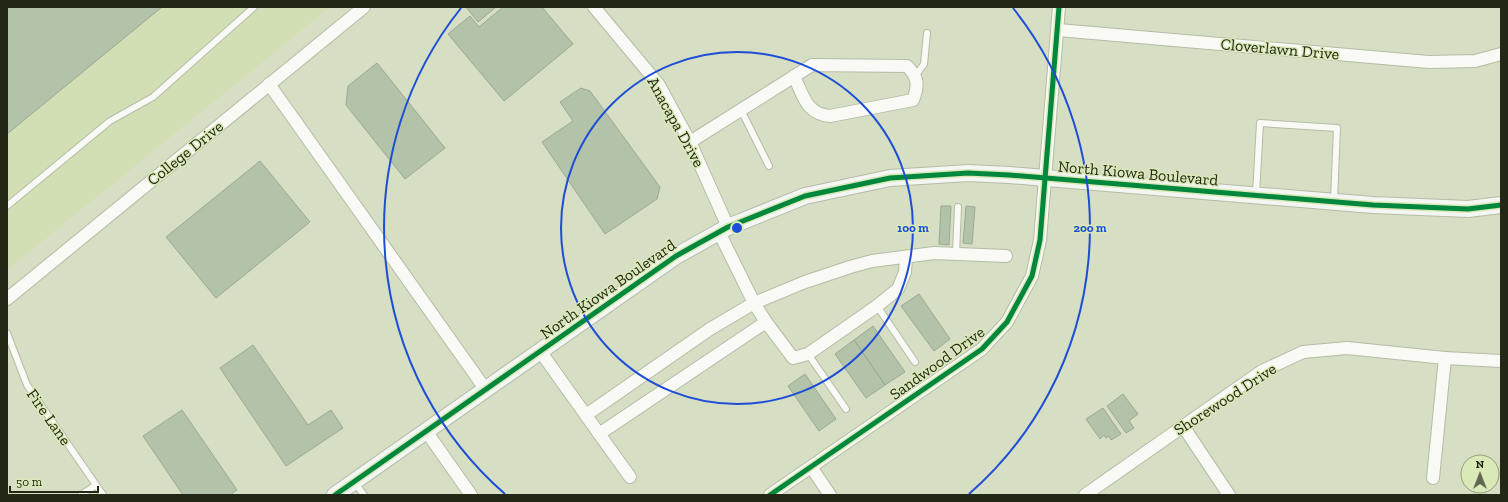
<svg xmlns="http://www.w3.org/2000/svg" width="1508" height="502" viewBox="0 0 1508 502" font-family="'Zilla Slab',serif">
<style>
.built{fill:#d2dfb5}
.building{fill:#b3c3a9;stroke:#9da894}
.lines{fill:none;stroke-linecap:round;stroke-linejoin:round}
.lane-casing{stroke:#b5bca6;stroke-width:8}
.street-casing{stroke:#b5bca6;stroke-width:14}
.secondary-casing{stroke:#b5bca6;stroke-width:18}
.lane{stroke:#f9faf6;stroke-width:6}
.street{stroke:#f9faf6;stroke-width:12}
.secondary{stroke:#f3f6f3;stroke-width:16}
.cycleway-casing{stroke:#dae9b8;stroke-width:8}
.cycleway{stroke:#00873e;stroke-width:5}
.ring{fill:none;stroke:#1d4ed8;stroke-width:2}
.labels{text-anchor:middle;dominant-baseline:central;stroke-width:3;stroke-linejoin:round;paint-order:stroke}
.street-label{font-size:16px;fill:#222815;stroke:#dae9b8}
.centre{fill:#1d4ed8;stroke:#dae9b8;stroke-width:2}
.ring-label{font-size:12px;text-anchor:middle;font-weight:bold;fill:#1d4ed8;stroke:#dae9b8;stroke-width:3;stroke-linejoin:round;paint-order:stroke}
</style>
<rect width="100%" height="100%" fill="#d6dec3"/>
<polygon class="built" points="7,7 330,7 7,270"/>
<g class="building">
<polygon points="7,7 162,7 7,134"/>
<polygon points="466,7 496,7 478,22"/>
<polygon points="503,7 542,7 573,44 504,101 448,34 470,16 479,27"/>
<polygon points="377,63 445,148 405,179 346,105 348,86"/>
<polygon points="581,88 590,91 660,187 657,199 605,234 542,142 573,121 560,102"/>
<polygon points="260,161 310,222 216,298 166,237"/>
<polygon points="941,206 951,206 949,245 939,244"/>
<polygon points="966,206 975,207 972,244 963,243"/>
<polygon points="919,294 950,339 934,351 901,306"/>
<polygon points="873,326 905,372 885,385 854,340"/>
<polygon points="854,340 885,385 866,398 835,354"/>
<polygon points="253,345 308,425 331,410 343,428 286,466 220,368"/>
<polygon points="805,374 836,419 819,431 788,386"/>
<polygon points="1123,394 1138,414 1129,421 1134,428 1126,433 1107,406"/>
<polygon points="1103,408 1121,434 1111,440 1109,436 1106,438 1104,435 1100,439 1086,419"/>
<polygon points="182,410 237,490 230,495 183,495 143,436"/>
</g>
<g class="lines">
<g class="lane-casing">
<g id="lane">
<polyline points="916,75 924,64 927,33"/>
<polyline points="741,110 769,166"/>
<polyline points="1256,194 1260,123 1337,128 1334,200"/>
<polyline points="7,206 110,121 153,97 254,7"/>
<polyline points="956,253 958,207"/>
<polyline points="877,306 915,362"/>
<polyline points="7,333 27,385 103,495"/>
<polyline points="808,354 846,409"/>
<polyline points="354,482 364,495"/>
<polyline points="81,495 96,485"/>
</g>
</g>
<g class="street-casing">
<g id="street">
<polyline points="594,7 659,85 690,142 728,227"/>
<polyline points="1058,30 1429,62 1475,61 1501,54"/>
<polyline points="269,84 486,390"/>
<path d="M690,142L812,65L907,66C918,77 919,85 913,100L830,116C806,114 803,95 794,76"/>
<polyline points="7,299 364,7"/>
<polyline points="766,322 793,358 808,354 877,306 898,289 905,272 906,257"/>
<polyline points="540,351 630,477"/>
<polyline points="586,415 710,329 754,303 805,282 850,267 872,261 934,253 1006,256"/>
<polyline points="1183,426 1229,495"/>
<polyline points="426,431 471,495"/>
<polyline points="599,434 766,322 754,303 719,232"/>
<polyline points="811,467 830,495"/>
<polyline points="1433,478 1445,358"/>
<polyline points="770,495 982,349 1007,322 1032,276 1040,240 1059,7"/>
<polyline points="1085,495 1262,371 1303,352 1347,348 1445,358 1501,361"/>
</g>
</g>
<g class="secondary-casing">
<polyline id="secondary" points="335,495 676,256 728,227 805,196 890,178 968,173 1009,175 1373,205 1468,209 1501,205"/>
</g>
<use href="#lane" class="lane"/>
<use href="#street" class="street"/>
<use href="#secondary" class="secondary"/>
<g class="cycleway-casing">
<g id="cycleway">
<polyline points="335,495 676,256 728,227 805,196 890,178 968,173 1009,175 1373,205 1468,209 1501,205"/>
<polyline points="770,495 982,349 1007,322 1032,276 1040,240 1059,7"/>
</g>
</g>
<use href="#cycleway" class="cycleway"/>
</g>
<g class="ring">
<circle cx="737" cy="228" r="176"/>
<path d="M505 494A353 353 0 0 1 461 8M1013 8A353 353 0 0 1 969 494"/>
</g>
<g class="labels">
<g class="street-label">
<text transform="translate(1280 49) rotate(5)">Cloverlawn Drive</text>
<text transform="translate(676 122) rotate(61)">Anacapa Drive</text>
<text transform="translate(185 153) rotate(-39)">College Drive</text>
<text transform="translate(1138 173) rotate(5)">North Kiowa Boulevard</text>
<text transform="translate(608 289) rotate(-35)">North Kiowa Boulevard</text>
<text transform="translate(937 363) rotate(-36)">Sandwood Drive</text>
<text transform="translate(1225 399) rotate(-33)">Shorewood Drive</text>
<text transform="translate(49 417) rotate(55)">Fire Lane</text>
</g>
</g>
<circle cx="737" cy="228" r="6" class="centre"/>
<g class="ring-label">
<text x="913" y="232">100 m</text>
<text x="1090" y="232">200 m</text>
</g>
<rect width="1508" height="502" fill="none" stroke="#222815" stroke-width="16"/>
<g transform="translate(1480 474)"><circle r="19" fill="#dae9b8" stroke="#909c77"/>
<path d="M0-3L7 15L0 10L-7 15Z" fill="#616852"/>
<text y="-6" font-size="11" font-weight="bold" text-anchor="middle" fill="#222815">N</text>
</g>
<path d="M10 486v6h88v-6" fill="none" stroke="#222815" stroke-width="2"/>
<text x="16" y="486" font-size="12" fill="#222815" stroke="#dae9b8" stroke-width="3" paint-order="stroke">50 m</text>
</svg>
